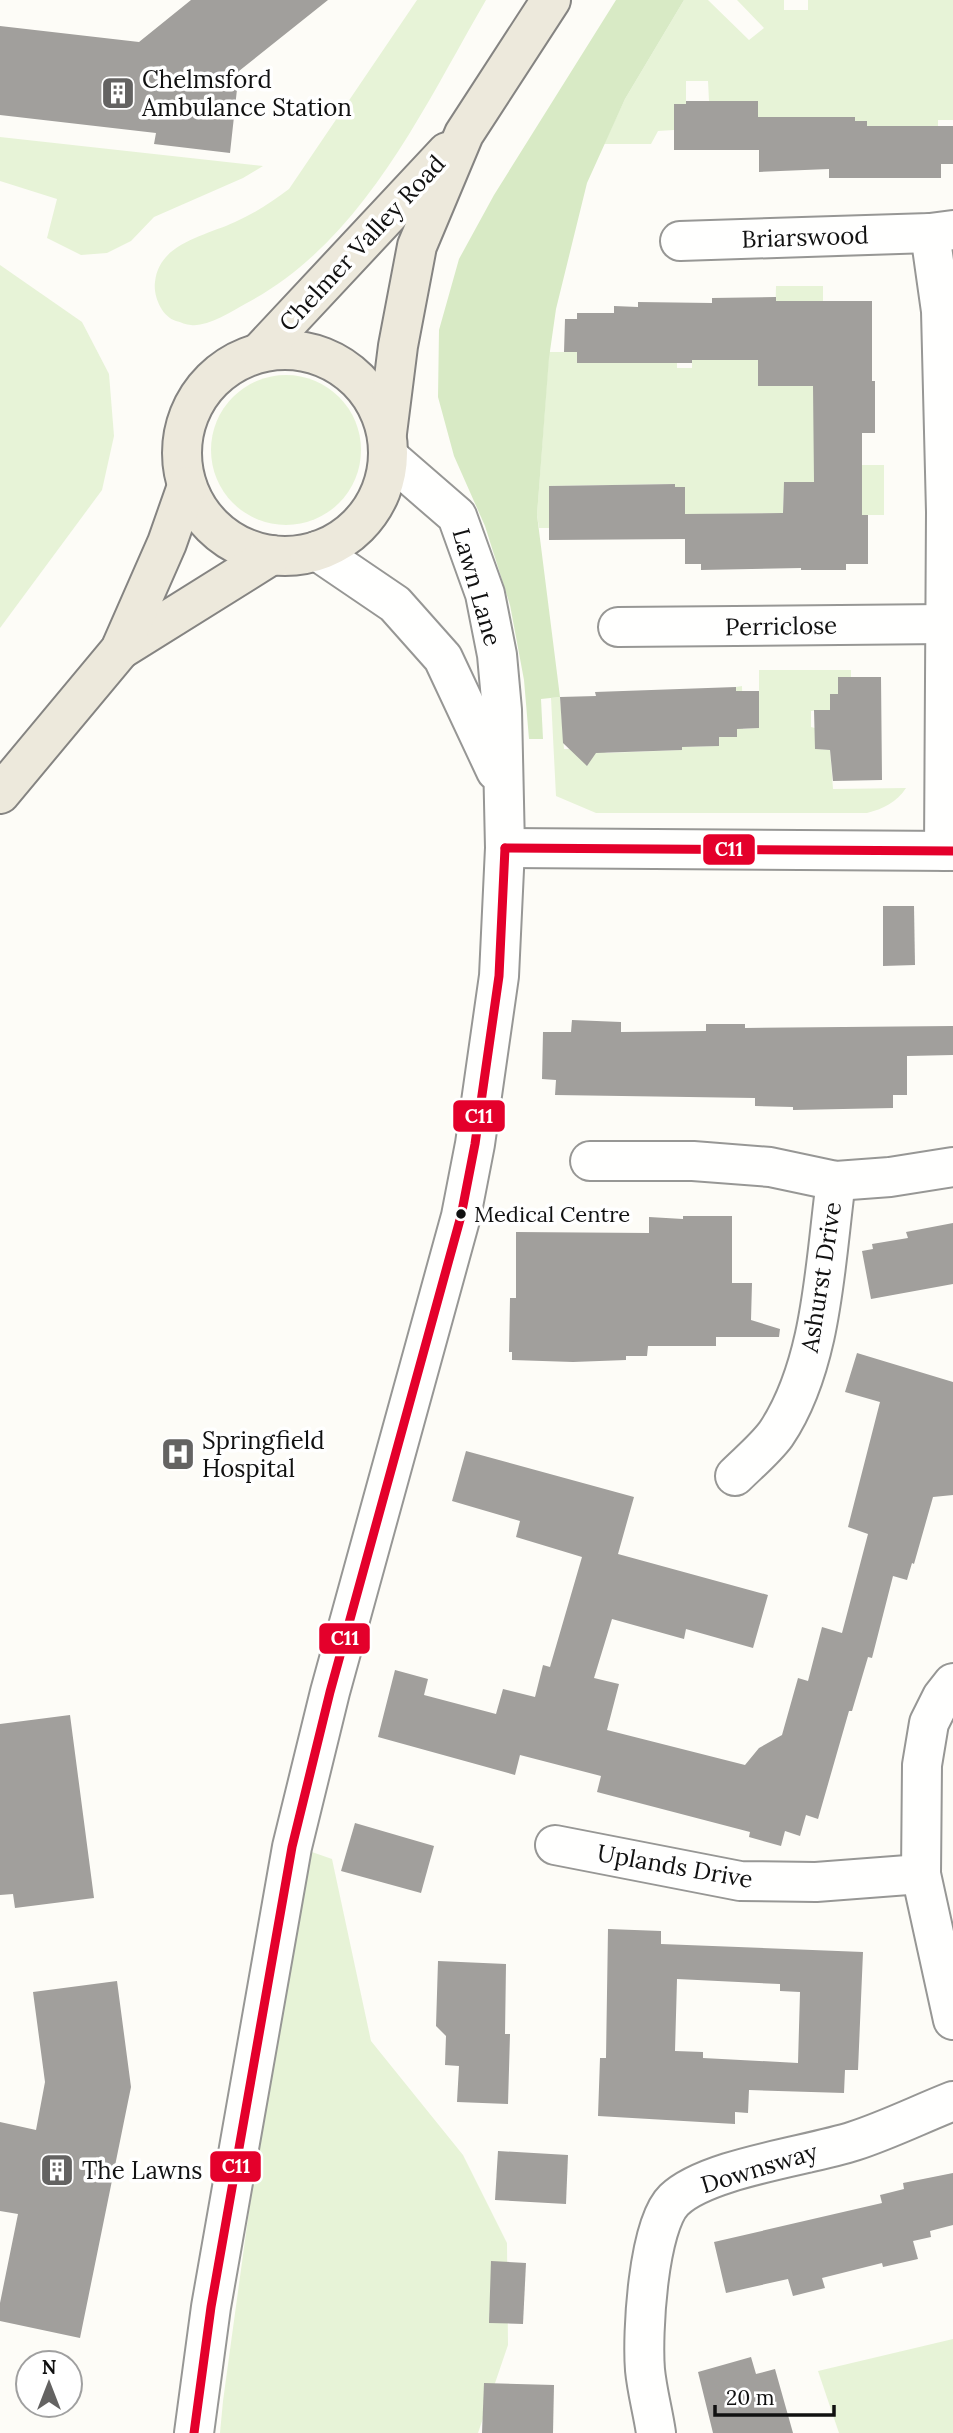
<svg xmlns="http://www.w3.org/2000/svg" width="953" height="2433" viewBox="0 0 953 2433" font-family="Lora,serif">
<style>
.green{fill:#e7f3d7;fill-rule:evenodd}
.forest{fill:#d8eac5}
.building{fill:#a19f9c;fill-rule:evenodd}
.lines{fill:none;stroke-linecap:round;stroke-linejoin:round}
.minor-casing{stroke:#979795;stroke-width:42}
.tertiary-casing{stroke:#979795;stroke-width:42}
.primary-casing{stroke:#858482;stroke-width:42}
.minor{stroke:#fffffe;stroke-width:38}
.tertiary{stroke:#fffffe;stroke-width:38}
.primary{stroke:#ede9dc;stroke-width:38}
.bus-1-casing{stroke:#fff;stroke-width:14}
.bus-1{stroke:#e4002b;stroke-width:9}
.bus-dot{fill:#111;stroke:#fff;stroke-width:2.5}
.labels{text-anchor:middle;dominant-baseline:central;stroke-width:7;stroke-linejoin:round;paint-order:stroke}
.bus-label{font-size:22px;fill:#111;stroke:#fff;text-anchor:start}
.poi-label{font-size:24px;fill:#111;stroke:#fff;text-anchor:start}
.street-label{font-size:24px;fill:#111;stroke:#fff}
.line-badge{stroke:#fff;stroke-width:2.5}
.badge-label{font-size:19px;text-anchor:middle;font-weight:bold;fill:#fff}
</style>
<rect width="100%" height="100%" fill="#fdfcf7"/>
<g class="green">
<path d="M417,0H486C422,110 363,242 245,304C231,312 207,327 191,325C186,325 181,322 176,321C162,317 153,296 155,282C159,243 205,236 235,222C255,213 272,202 289,189Z"/>
<polygon points="684,0 708,0 749,40 764,28 737,0 784,0 784,10 808,10 808,0 953,0 953,120 938,120 938,126 867,126 866,121 855,121 855,117 758,117 758,101 709,101 708,81 686,81 686,104 674,104 674,130 658,131 651,144 604,144 625,99"/>
<polygon points="0,136 0,137 263,166 243,178 154,217 131,241 107,253 81,255 47,238 57,199 0,181"/>
<polygon points="0,265 82,322 109,374 114,436 102,490 0,628"/>
<path d="M776,286H823V301H820L862,468V465H884V515H796V482L784,483L783,513L701,514L685,517V487H675L674,484L549,486V528H539L537,515L549,352H577L578,363L677,360V368H692V360H753L775,331ZM758,369L790,386H759Z"/>
<circle cx="286" cy="450" r="75"/>
<path d="M759,670H851V677L838,694H830V710L811,711V727L815,728V749L830,750L833,789L906,788C897,802 883,809 867,813H596L556,796L551,698L560,697L564,749H595L607,753L682,750V747L718,746L719,737H737L736,687L742,686L743,729L759,728Z"/>
<polygon points="309,1851 332,1859 371,2041 463,2155 507,2243 508,2345 478,2433 220,2433 223,2401 276,2014"/>
<polygon points="953,2339 953,2433 839,2433 818,2371"/>
</g>
<polygon class="forest" points="616,0 684,0 625,99 587,183 556,309 549,358 537,515 560,697 541,699 543,739 529,739 524,680 510,605 485,526 454,456 438,397 439,330 459,259 494,195"/>
<g class="building">
<polygon points="191,0 328,0 239,71 230,153 154,144 156,133 0,115 0,26 139,42"/>
<polygon points="686,101 758,101 758,117 855,117 855,121 867,121 867,126 953,126 953,164 941,164 941,178 829,178 829,169 759,172 759,150 674,150 674,104 686,104"/>
<polygon points="776,297 776,301 872,301 872,381 875,381 875,433 862,433 862,515 868,515 868,564 846,564 846,570 801,570 801,568 701,570 701,564 685,564 685,539 549,540 549,486 675,484 675,487 685,487 685,514 783,513 784,482 814,482 813,386 758,386 758,360 692,360 692,363 577,363 577,352 564,352 565,319 577,319 577,313 614,313 614,306 638,307 638,302 712,303 712,298"/>
<polygon points="838,677 881,677 882,780 833,781 830,750 815,749 814,710 830,710 830,694 838,694"/>
<polygon points="736,687 736,691 759,691 759,728 737,729 737,737 719,737 719,746 682,747 682,750 596,753 587,766 563,743 560,697 596,696 595,692"/>
<polygon points="883,906 914,906 915,965 883,966"/>
<polygon points="572,1020 621,1022 621,1032 706,1031 706,1024 745,1024 745,1028 953,1026 953,1055 907,1056 907,1095 893,1095 893,1108 793,1110 793,1107 755,1106 755,1098 555,1095 556,1080 542,1079 543,1032 571,1032"/>
<polygon points="683,1216 732,1216 732,1283 752,1283 751,1320 780,1329 779,1337 716,1337 716,1346 648,1346 647,1356 626,1356 626,1360 573,1362 512,1360 512,1352 509,1352 510,1298 516,1298 516,1232 649,1233 649,1217 683,1219"/>
<polygon points="953,1223 953,1284 871,1299 862,1251 873,1249 872,1244 908,1238 906,1232"/>
<polygon points="857,1353 953,1382 953,1495 933,1497 914,1564 912,1563 907,1580 893,1576 872,1658 868,1657 852,1711 849,1711 818,1819 806,1815 800,1836 785,1831 781,1846 749,1837 750,1832 597,1792 601,1776 520,1755 515,1775 378,1737 395,1670 428,1679 424,1695 496,1714 503,1689 535,1697 543,1665 550,1667 582,1557 516,1537 520,1521 452,1501 466,1451 634,1497 618,1554 768,1595 753,1648 686,1629 684,1639 612,1619 594,1678 619,1684 607,1730 745,1765 759,1748 782,1735 798,1678 808,1681 822,1627 842,1633 868,1534 848,1527 880,1402 845,1392"/>
<polygon points="70,1715 94,1898 15,1908 13,1894 0,1895 0,1724"/>
<polygon points="355,1823 434,1846 421,1893 341,1871"/>
<path d="M608,1929L661,1931V1944L863,1952L858,2070H845L844,2093L749,2090L748,2113L735,2112V2124L598,2116L600,2058H606ZM677,1979L780,1984V1991L800,1992L798,2063L703,2058V2052L675,2051Z"/>
<polygon points="438,1961 506,1964 505,2034 510,2034 508,2104 457,2102 459,2066 445,2065 446,2036 436,2026"/>
<polygon points="117,1981 131,2087 80,2338 0,2321 0,2303 18,2214 0,2211 0,2122 36,2130 45,2082 33,1992"/>
<polygon points="498,2151 568,2155 566,2204 495,2200"/>
<polygon points="953,2173 953,2225 930,2231 931,2237 913,2241 918,2259 883,2267 882,2263 822,2278 825,2288 793,2296 788,2279 726,2293 714,2242 882,2203 880,2195 904,2189 903,2183"/>
<polygon points="491,2261 526,2263 523,2324 489,2323"/>
<polygon points="751,2357 756,2374 775,2369 793,2433 713,2433 698,2372"/>
<polygon points="484,2383 554,2385 553,2433 482,2433"/>
</g>
<g class="lines">
<g class="minor-casing">
<g id="minor">
<polyline points="930,233 941,311 946,512 944,851"/>
<polyline points="680,241 930,233 953,230"/>
<polyline points="618,627 944,624"/>
<polyline points="505,848 953,851"/>
<polyline points="590,1161 693,1161 770,1167 836,1181 890,1177 953,1167"/>
<path d="M735,1476C748,1463 765,1449 776,1434C823,1364 825,1262 836,1181"/>
<polyline points="953,1683 942,1697 929,1723 922,1765 921,1874 953,2020"/>
<polyline points="555,1845 740,1881 816,1882 921,1874"/>
<path d="M656,2433C653,2412 647,2391 645,2370C642,2334 648,2225 674,2200C707,2168 808,2156 854,2141C888,2130 920,2114 953,2101"/>
</g>
</g>
<g class="tertiary-casing">
<g id="tertiary">
<polyline points="317,551 395,604 443,658 496,771"/>
<polyline points="194,2433 211,2307 292,1847 330,1692 461,1216 475,1144 499,976 505,848 502,710 497,655 485,594 457,516 389,457"/>
</g>
</g>
<g class="primary-casing">
<g id="primary">
<circle cx="285" cy="453" r="103"/>
<polyline points="260,352 447,152"/>
<polyline points="387,433 398,346 417,246 464,134 551,0"/>
<polyline points="120,650 272,555"/>
<polyline points="0,794 120,650 167,543 187,486"/>
</g>
</g>
<use href="#minor" class="minor"/>
<use href="#tertiary" class="tertiary"/>
<use href="#primary" class="primary"/>
<g class="bus-1-casing">
<g id="bus-1">
<polyline points="505,848 953,851"/>
<polyline points="194,2433 211,2307 292,1847 330,1692 461,1216 475,1144 499,976 505,848"/>
</g>
</g>
<use href="#bus-1" class="bus-1"/>
</g>
<defs>
<g id="building-square" transform="scale(1.75)"><rect x="-9" y="-9" width="18" height="18" rx="4" fill="#646362" stroke="#fff"/><path d="M-4-6H4V6H1V3H-1V6H-4ZM-2.5-4.3h1.7v1.8h-1.7ZM.8-4.3h1.7v1.8H.8ZM-2.5-1h1.7V.8h-1.7ZM.8-1h1.7V.8H.8Z" fill="#fff"/></g>
<g id="hospital-square" transform="scale(1.75)"><rect x="-9" y="-9" width="18" height="18" rx="4" fill="#646362" stroke="#fff"/><path d="M-5-5h3v3.5h4V-5h3V5h-3V1.5h-4V5h-3Z" fill="#fff"/></g>
</defs>
<g fill-rule="evenodd">
<use href="#building-square" x="118" y="93"/>
<use href="#hospital-square" x="178" y="1454"/>
<use href="#building-square" x="57" y="2170"/>
</g>
<circle class="bus-dot" cx="461" cy="1214" r="6"/>
<g class="labels">
<g class="bus-label">
<text x="474" y="1214">Medical Centre</text>
</g>
<g class="poi-label">
<text x="142" y="79">Chelmsford<tspan x="142" dy="28">Ambulance Station</tspan></text>
<text x="202" y="1440">Springfield<tspan x="202" dy="28">Hospital</tspan></text>
<text x="82" y="2170">The Lawns</text>
</g>
<g class="street-label">
<text transform="translate(805 237) rotate(-2)">Briarswood</text>
<text transform="translate(362 243) rotate(-47)">Chelmer Valley Road</text>
<text transform="translate(477 587) rotate(74)">Lawn Lane</text>
<text transform="translate(781 626) rotate(-1)">Perriclose</text>
<text transform="translate(821 1277) rotate(-81)">Ashurst Drive</text>
<text transform="translate(675 1866) rotate(10)">Uplands Drive</text>
<text transform="translate(759 2168) rotate(-17)">Downsway</text>
</g>
</g>
<g class="line-badge">
<rect x="702" y="833" width="54" height="33" rx="7" fill="#e4002b"/>
<rect x="452" y="1099" width="54" height="34" rx="7" fill="#e4002b"/>
<rect x="318" y="1622" width="53" height="33" rx="7" fill="#e4002b"/>
<rect x="209" y="2150" width="53" height="33" rx="7" fill="#e4002b"/>
</g>
<g class="badge-label">
<text x="729" y="856">C11</text>
<text x="479" y="1123">C11</text>
<text x="345" y="1645">C11</text>
<text x="236" y="2173">C11</text>
</g>
<g transform="translate(49 2384)"><circle r="33" fill="#ffffff" stroke="#a0a0a0" stroke-width="2"/>
<path d="M0-5L12 26L0 18L-12 26Z" fill="#646362"/>
<text y="-10" font-size="19" font-weight="bold" text-anchor="middle" fill="#111111">N</text>
</g>
<path d="M715 2405v10h119v-10" fill="none" stroke="#111111" stroke-width="3.5"/>
<text x="726" y="2405" font-size="21" fill="#111111" stroke="#ffffff" stroke-width="5" paint-order="stroke">20 m</text>
</svg>
